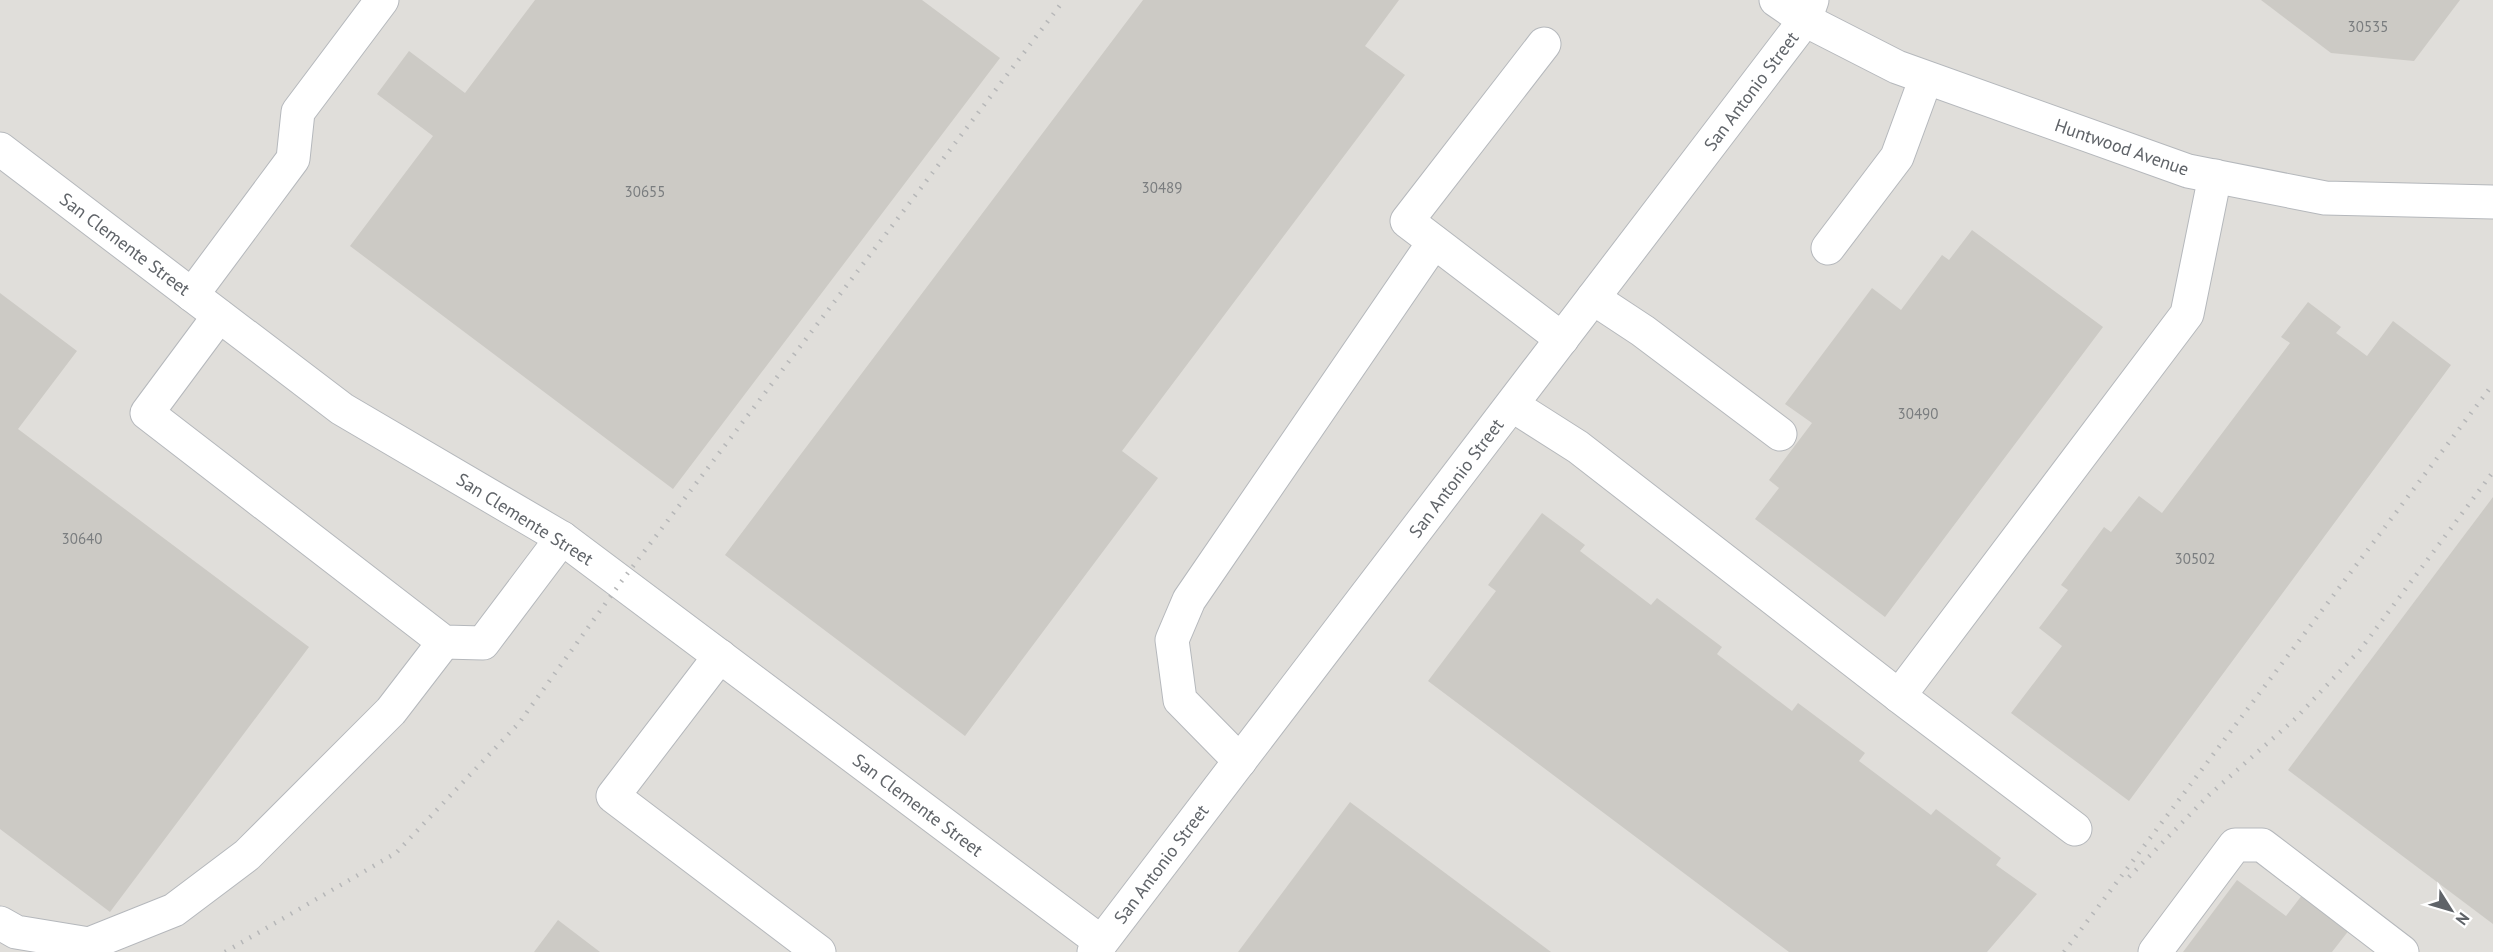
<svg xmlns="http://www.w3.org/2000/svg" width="2493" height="952" viewBox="0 0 2493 952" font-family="'PT Sans',sans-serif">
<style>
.industrial{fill:#e0deda}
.building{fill:#cccac5}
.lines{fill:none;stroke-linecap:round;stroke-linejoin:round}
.minor-casing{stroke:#b5b8bc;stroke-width:35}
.minor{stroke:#fff;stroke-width:33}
.rail{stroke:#b6b7b8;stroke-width:4.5;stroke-dasharray:1.5 8;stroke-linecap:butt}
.labels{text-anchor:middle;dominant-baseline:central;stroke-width:6;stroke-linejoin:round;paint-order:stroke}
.number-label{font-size:15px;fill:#7a7d7f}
.street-label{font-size:18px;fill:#5f6368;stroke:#fff}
</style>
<rect width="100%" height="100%" fill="#f1efe8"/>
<rect class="industrial" x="0" y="0" width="2493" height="952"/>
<g class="building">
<polygon points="535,0 922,0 1000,58 673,489 350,246 433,136 377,94 409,51 465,93"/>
<polygon points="1143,0 1399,0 1365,46 1405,75 1122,451 1158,478 965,736 725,555"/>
<polygon points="2261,0 2460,0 2414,61 2331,53"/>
<polygon points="1972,230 2103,327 1885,617 1755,519 1779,488 1769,480 1812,423 1785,404 1872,288 1901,310 1942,255 1949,260"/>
<polygon points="0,293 77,351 18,429 309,647 110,912 0,829"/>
<polygon points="2308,302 2341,327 2336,333 2367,356 2393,321 2451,365 2129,801 2011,713 2062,646 2039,628 2068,590 2061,585 2104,527 2111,532 2139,496 2162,513 2290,343 2281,337"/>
<polygon points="2493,497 2493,924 2288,770"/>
<polygon points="1542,513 1585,545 1580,551 1651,605 1657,598 1722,647 1717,654 1792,711 1798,703 1865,753 1859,761 1931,815 1936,809 2001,858 1996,865 2037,894 1987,952 1789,952 1428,681 1496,591 1488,585"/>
<polygon points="1350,802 1551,952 1238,952"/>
<polygon points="2237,880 2286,916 2306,890 2353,925 2332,952 2183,952"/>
<polygon points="558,920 600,952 534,952"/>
</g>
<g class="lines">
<g class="minor-casing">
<g id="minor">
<polyline points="1776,0 1805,20 1897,67 2188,171 2325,198 2493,202"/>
<polyline points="1544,44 1407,221 1562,339"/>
<polyline points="0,149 342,409 562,538 1101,942"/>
<polyline points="1828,248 1897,157 1926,78"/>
<polyline points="192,295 293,159 298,112 382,0"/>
<polyline points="1593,298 1643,331 1780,434"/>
<polyline points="219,316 147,413 444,642 483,643 562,538"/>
<polyline points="1512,405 1578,447 1899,696"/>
<polyline points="720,656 613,796 819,952"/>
<polyline points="1240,761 1180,700 1172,640 1189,600 1434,242"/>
<polyline points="2075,829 1899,696 2187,314 2215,176"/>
<polyline points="0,923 16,932 89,944 174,910 247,855 391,711 444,642"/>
<polyline points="1094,952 1805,20 1812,0"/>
<polyline points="2155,952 2235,845 2262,845 2402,952"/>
</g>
</g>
<use href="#minor" class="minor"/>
<g class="rail">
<polyline points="2129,877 2209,795 2296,718 2360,650 2493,472"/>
<polyline points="225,952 396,853 519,723 621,582 1064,0"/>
<polyline points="2064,952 2493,384"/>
</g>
</g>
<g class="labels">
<g class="number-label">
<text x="2368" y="26">30535</text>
<text x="1162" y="187">30489</text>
<text x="645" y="191">30655</text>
<text x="1918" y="413">30490</text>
<text x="82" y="538">30640</text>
<text x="2195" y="558">30502</text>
</g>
<g class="street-label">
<text transform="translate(1751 91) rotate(-53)">San Antonio Street</text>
<text transform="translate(2122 147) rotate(19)">Huntwood Avenue</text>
<text transform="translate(125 244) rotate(37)">San Clemente Street</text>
<text transform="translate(1456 478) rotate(-53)">San Antonio Street</text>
<text transform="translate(525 519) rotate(32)">San Clemente Street</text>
<text transform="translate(918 805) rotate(37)">San Clemente Street</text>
<text transform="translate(1161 864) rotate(-53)">San Antonio Street</text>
</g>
</g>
<g transform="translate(2451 910) rotate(127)" stroke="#ffffff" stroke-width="4.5" paint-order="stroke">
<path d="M0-4.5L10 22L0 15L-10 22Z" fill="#5f6368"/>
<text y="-9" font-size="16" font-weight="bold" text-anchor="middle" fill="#5f6368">N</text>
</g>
</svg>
